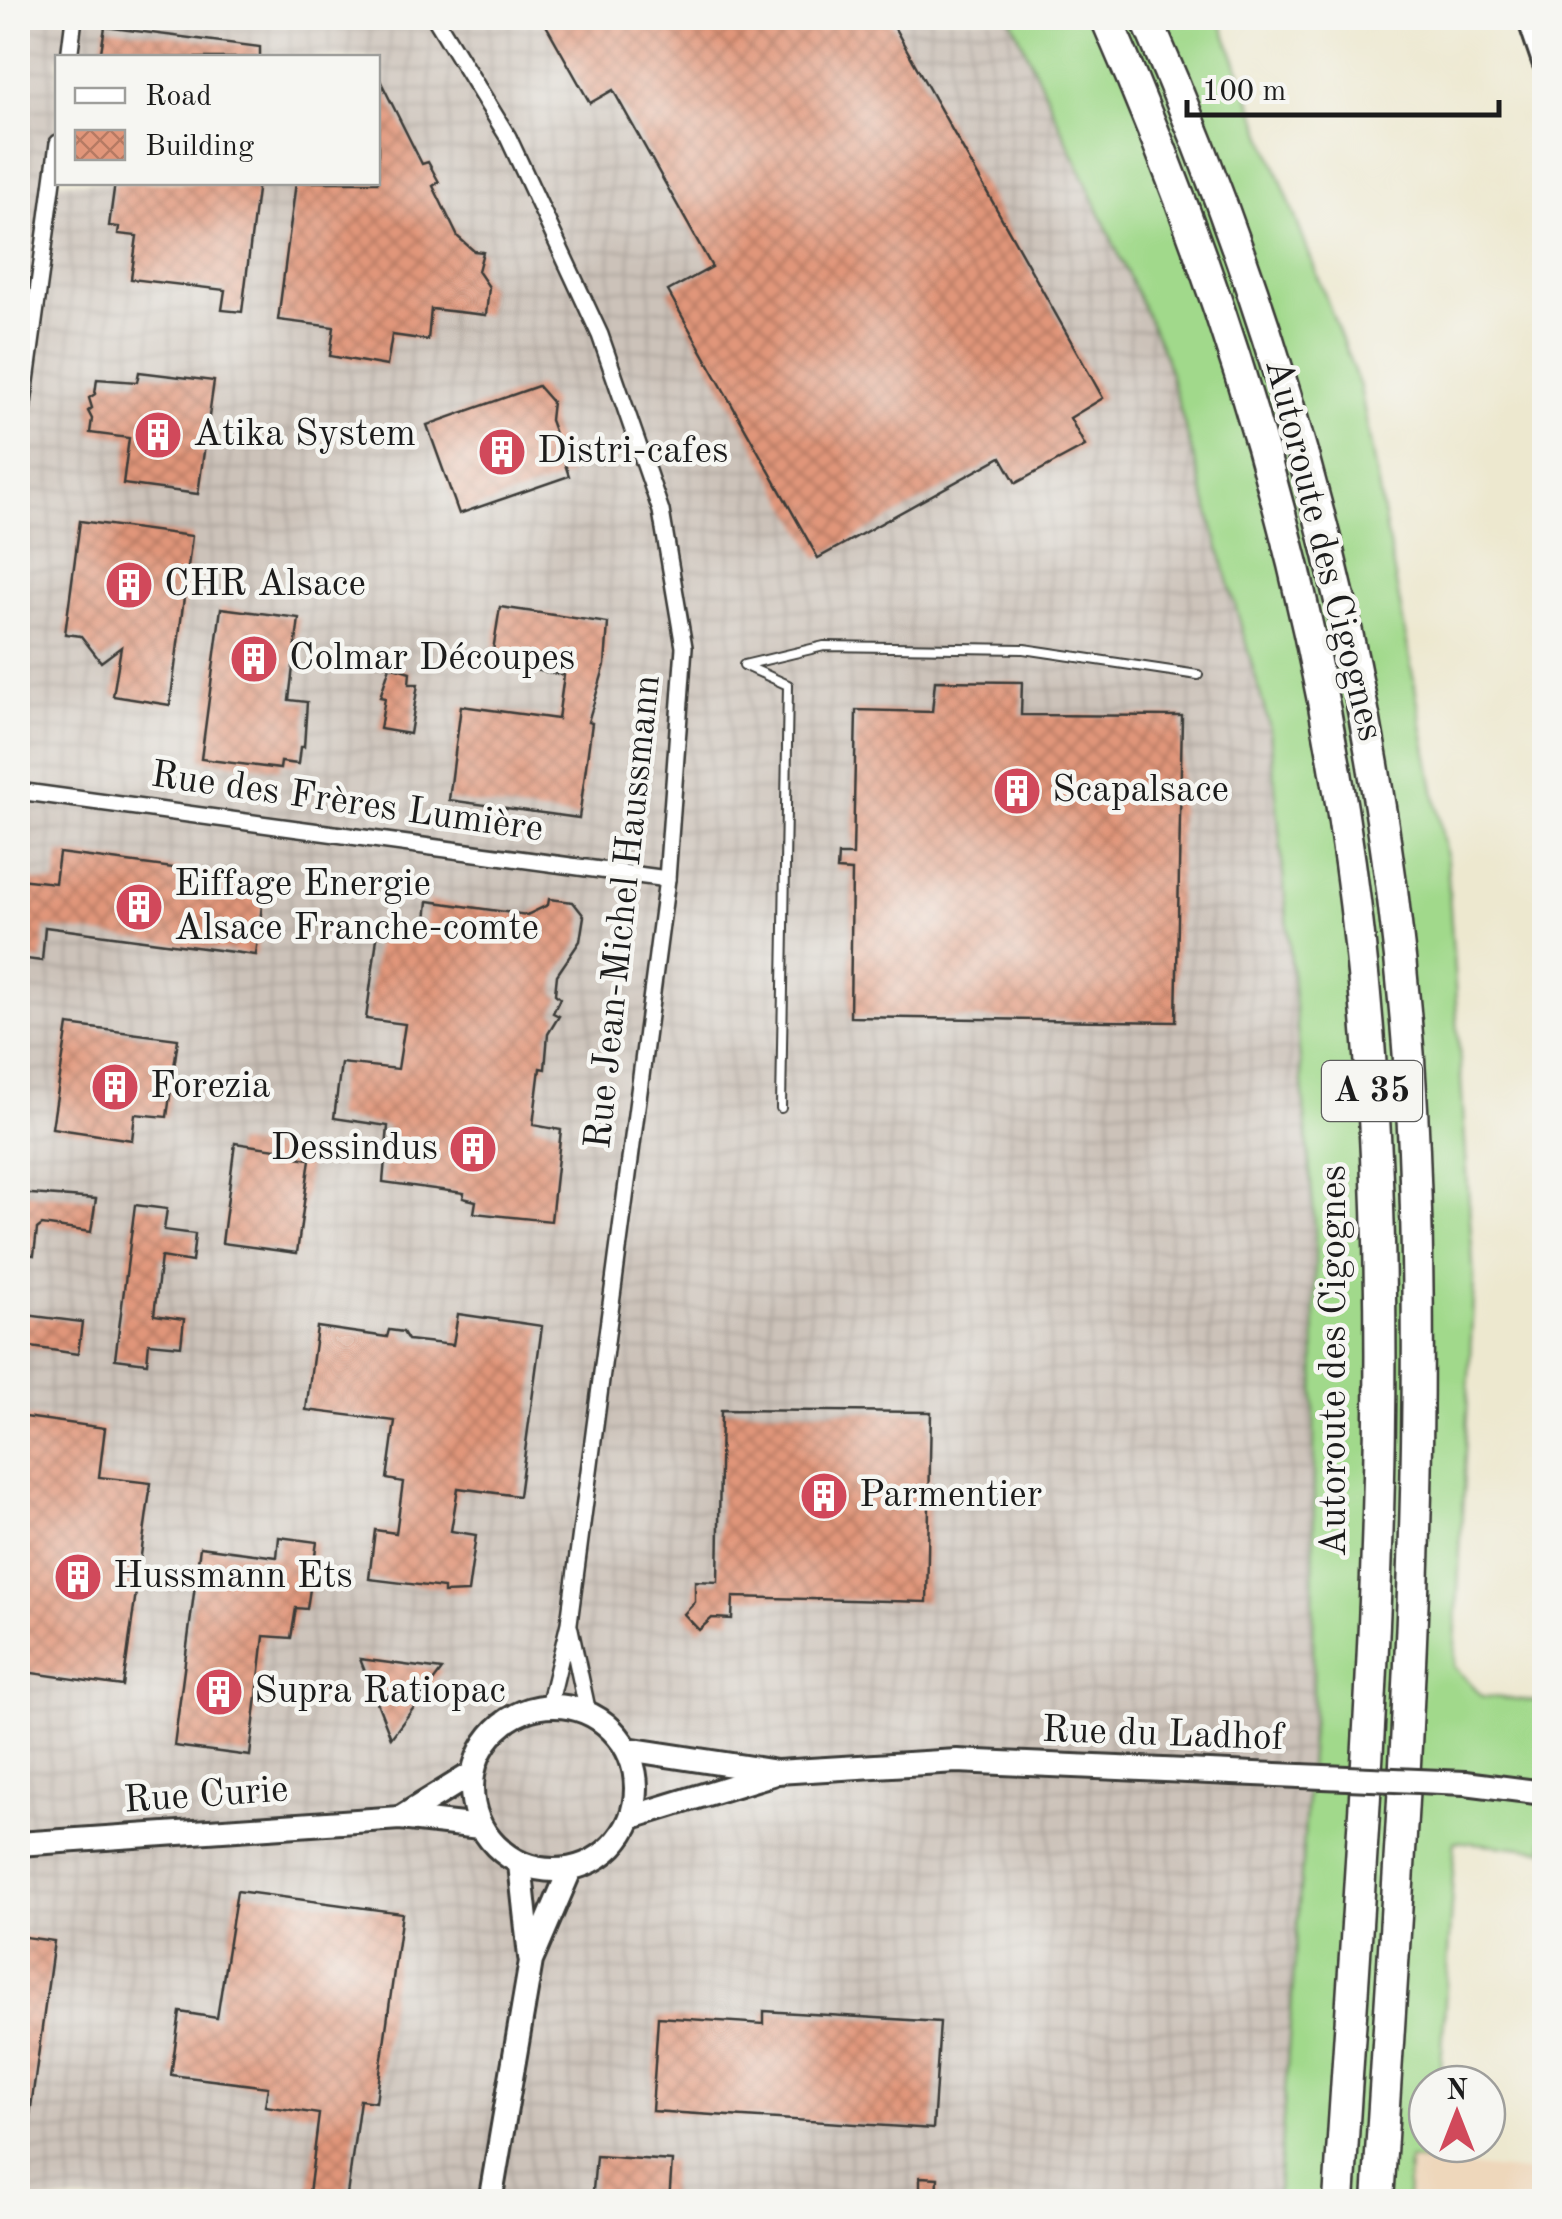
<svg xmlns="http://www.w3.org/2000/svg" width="1562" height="2219" viewBox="0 0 1562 2219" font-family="'Old Standard TT',serif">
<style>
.built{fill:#eed7bb}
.industrial{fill:url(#industrial-grid);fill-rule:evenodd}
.grass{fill:#a1d98b;stroke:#5e7a54;stroke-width:2.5}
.building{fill:url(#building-cross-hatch)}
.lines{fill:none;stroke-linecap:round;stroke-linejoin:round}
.service-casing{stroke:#3b3b37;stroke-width:12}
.minor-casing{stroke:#3b3b37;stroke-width:20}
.secondary-casing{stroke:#3b3b37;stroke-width:28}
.motorway-casing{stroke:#3b3b37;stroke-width:35}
.service{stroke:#fff;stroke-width:8}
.minor{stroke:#fff;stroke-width:15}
.secondary{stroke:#fff;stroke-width:22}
.motorway{stroke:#fff;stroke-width:30}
.secondary-bridge-casing{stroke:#3b3b37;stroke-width:28;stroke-linecap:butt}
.secondary-bridge{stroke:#fff;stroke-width:22}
.labels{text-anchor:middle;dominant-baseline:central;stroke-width:9;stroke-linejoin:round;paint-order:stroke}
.shield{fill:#f6f6f2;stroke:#5d5d5c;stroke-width:2.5}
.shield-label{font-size:35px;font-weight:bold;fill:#1c1c1c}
.poi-label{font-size:38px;fill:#1c1c1c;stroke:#f6f6f2;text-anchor:start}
.street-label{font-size:38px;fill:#1c1c1c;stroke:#f6f6f2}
</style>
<defs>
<pattern id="industrial-grid" width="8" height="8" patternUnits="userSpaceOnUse" patternTransform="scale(2.5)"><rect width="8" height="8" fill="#ccc2b9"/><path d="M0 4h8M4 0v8" fill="none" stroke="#afa69e"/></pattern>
<pattern id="building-cross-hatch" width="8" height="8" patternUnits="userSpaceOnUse" patternTransform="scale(2.5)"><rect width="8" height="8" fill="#e1967a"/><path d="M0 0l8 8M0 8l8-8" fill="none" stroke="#b67a63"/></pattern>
</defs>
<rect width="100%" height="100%" fill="#f6f6f2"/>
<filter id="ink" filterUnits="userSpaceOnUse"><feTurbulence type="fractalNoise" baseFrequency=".01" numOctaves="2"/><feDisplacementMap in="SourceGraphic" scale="20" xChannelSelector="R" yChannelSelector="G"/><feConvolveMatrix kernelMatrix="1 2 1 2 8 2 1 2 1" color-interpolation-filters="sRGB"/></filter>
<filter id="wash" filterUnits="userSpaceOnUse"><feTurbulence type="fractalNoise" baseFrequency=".0048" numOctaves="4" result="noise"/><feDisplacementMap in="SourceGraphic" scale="40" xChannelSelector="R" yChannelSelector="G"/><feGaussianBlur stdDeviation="2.25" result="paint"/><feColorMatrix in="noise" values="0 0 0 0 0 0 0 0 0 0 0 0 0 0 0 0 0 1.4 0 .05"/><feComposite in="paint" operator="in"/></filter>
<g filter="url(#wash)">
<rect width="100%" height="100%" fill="#ede8cf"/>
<polygon class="built" points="1409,2160 1544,2174 1544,2201 1407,2202"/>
<path class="industrial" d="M18,18H1011L1165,356L1270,729L1315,1227L1313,1713L1277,2201H18ZM58,58H378V182H58Z"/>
<polygon class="grass" points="1011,18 1219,18 1360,387 1447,861 1474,1281 1454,1666 1482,1696 1544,1702 1544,1850 1455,1841 1440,2084 1427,2084 1427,2144 1436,2144 1435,2162 1409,2160 1407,2201 1277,2201 1313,1713 1315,1227 1270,729 1165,356"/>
<g id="blocks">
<g class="building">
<polygon points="542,18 889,18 1103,398 1070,418 1085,446 1016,483 1001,457 818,558 668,291 712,267 613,90 590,103"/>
<polygon points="105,27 260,47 260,58 100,58"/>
<polygon points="378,76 422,164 428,162 439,182 433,186 458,237 474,251 483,252 478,271 489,287 486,315 431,309 428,340 392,335 387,366 330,356 334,327 278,320 296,182 378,182"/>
<polygon points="115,182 258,182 242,312 222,310 225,290 131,279 137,236 118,234 119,227 109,226"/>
<polygon points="139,372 214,381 198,494 123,484 129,438 90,433 92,419 88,411 92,408 89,398 95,394 97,379 137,382"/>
<polygon points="538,386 552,402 550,420 558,442 569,455 565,464 569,476 459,514 427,425"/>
<polygon points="80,521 192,536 170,705 113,696 121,647 101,662 81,636 65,634"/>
<polygon points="500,607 608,623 605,665 588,722 592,723 579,818 449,800 461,706 558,719 564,675 491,663"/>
<polygon points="221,608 299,618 289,700 307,702 304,747 300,747 298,764 281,762 280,769 201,759"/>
<polygon points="390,666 410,672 409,684 418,684 410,734 380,729 385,698 380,697"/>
<polygon points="935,681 1022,682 1021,715 1182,716 1176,1022 850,1017 852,871 837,870 838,855 853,855 856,710 932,712"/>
<polygon points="59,853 265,880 256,955 45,927 42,961 18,958 18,879 55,883"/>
<polygon points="549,899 573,902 584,916 580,941 557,975 555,994 560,998 553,1013 559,1016 548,1034 545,1069 540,1068 533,1125 561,1130 551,1221 474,1213 476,1201 463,1198 464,1193 383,1182 388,1126 334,1118 341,1063 398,1069 405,1024 366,1019 379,923 425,930 428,901 527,915 548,905"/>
<polygon points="68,1025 178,1039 167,1117 135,1114 132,1140 52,1128"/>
<polygon points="235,1143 283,1150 282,1155 310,1159 297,1253 222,1243"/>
<polygon points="18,1193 96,1199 91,1232 42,1225 37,1229 34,1255 18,1253"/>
<polygon points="135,1205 167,1209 164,1230 195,1234 192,1262 161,1257 154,1315 184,1319 181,1346 149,1343 147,1363 115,1359"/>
<polygon points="18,1314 82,1322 78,1354 18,1345"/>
<polygon points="458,1314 542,1326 519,1496 458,1488 451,1531 476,1535 468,1592 444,1593 444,1588 369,1579 375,1530 396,1533 403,1482 387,1479 395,1421 306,1410 317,1327 387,1337 389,1330 403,1332 408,1340 453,1345"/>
<polygon points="721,1410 931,1412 927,1602 733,1597 732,1619 712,1618 699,1630 684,1614 695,1602 695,1581 718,1582"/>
<polygon points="18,1416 105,1428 99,1477 151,1483 123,1686 18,1671"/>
<polygon points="279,1537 317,1542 307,1609 296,1608 291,1638 264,1636 250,1756 174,1746 200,1547 277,1557"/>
<polygon points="360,1659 442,1670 391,1738"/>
<polygon points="237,1891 402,1913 376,2102 360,2100 346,2202 308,2202 319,2114 265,2106 268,2087 171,2075 180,2012 217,2018"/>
<polygon points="18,1936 54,1941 28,2129 18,2128"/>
<polygon points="764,2011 940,2022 933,2129 652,2111 658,2017 764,2024"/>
<polygon points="596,2156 672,2161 669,2202 592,2202"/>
<polygon points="920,2177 938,2178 937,2202 920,2202"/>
</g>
</g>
</g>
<g filter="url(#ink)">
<use href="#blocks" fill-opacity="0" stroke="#3b3b37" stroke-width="2.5"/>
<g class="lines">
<g class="service-casing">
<polyline id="service" points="781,1108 788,685 744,665 824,646 1024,649 1198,675"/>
</g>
<g class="minor-casing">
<g id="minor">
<polyline points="435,18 508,137 600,335 661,511 684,647 667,879 569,1623 549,1706"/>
<polyline points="69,58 74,18"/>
<polyline points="18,441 58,143"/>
<polyline points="18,791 667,879"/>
<polyline points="570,1629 588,1713"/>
</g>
</g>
<g class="secondary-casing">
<g id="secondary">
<polyline points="1529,18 1544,62"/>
<circle cx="554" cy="1788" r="82"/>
<polyline points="627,1749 777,1772 957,1761 1300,1776"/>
<polyline points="1465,1783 1544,1793"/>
<polyline points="632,1817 772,1774"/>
<polyline points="400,1818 473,1773"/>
<polyline points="18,1844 400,1818 480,1827"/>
<polyline points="520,1864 530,1957"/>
<polyline points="490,2202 531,1961 570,1870"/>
</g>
</g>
<g class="motorway-casing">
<g id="motorway">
<path d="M1106,18C1224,286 1310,571 1350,863C1411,1306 1366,1757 1339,2202"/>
<path d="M1146,18C1297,361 1392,733 1412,1108C1431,1473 1400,1838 1378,2202"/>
</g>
</g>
<use href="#service" class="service"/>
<use href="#minor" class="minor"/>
<use href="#secondary" class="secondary"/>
<use href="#motorway" class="motorway"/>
<g class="secondary-bridge-casing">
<polyline id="secondary-bridge" points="1300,1776 1465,1783"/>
</g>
<use href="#secondary-bridge" class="secondary-bridge"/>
</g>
</g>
<defs>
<g id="building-disc" transform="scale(2.5)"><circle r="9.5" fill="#d1495b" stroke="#f6f6f2"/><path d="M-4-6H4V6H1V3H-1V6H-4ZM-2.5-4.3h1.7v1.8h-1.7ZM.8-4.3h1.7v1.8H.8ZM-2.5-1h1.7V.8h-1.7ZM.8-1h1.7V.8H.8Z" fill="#fff"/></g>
</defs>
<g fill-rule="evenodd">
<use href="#building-disc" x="158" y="435"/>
<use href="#building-disc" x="502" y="452"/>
<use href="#building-disc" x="129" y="585"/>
<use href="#building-disc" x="254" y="659"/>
<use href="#building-disc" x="1017" y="791"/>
<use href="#building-disc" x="139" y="907"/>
<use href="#building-disc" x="115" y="1087"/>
<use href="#building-disc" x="473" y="1149"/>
<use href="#building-disc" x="824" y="1496"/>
<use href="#building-disc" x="78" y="1577"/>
<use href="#building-disc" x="219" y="1692"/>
</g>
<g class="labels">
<rect class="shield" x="1322" y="1061" width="100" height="60" rx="8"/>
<g class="shield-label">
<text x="1372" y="1091">A 35</text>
</g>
<g class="poi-label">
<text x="193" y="435">Atika System</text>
<text x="537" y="452">Distri-cafes</text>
<text x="164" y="585">CHR Alsace</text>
<text x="289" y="659">Colmar Découpes</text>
<text x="1052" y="791">Scapalsace</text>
<text x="174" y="885">Eiffage Energie<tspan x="174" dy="44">Alsace Franche-comte</tspan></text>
<text x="150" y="1087">Forezia</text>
<text x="438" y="1149" text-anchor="end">Dessindus</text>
<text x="859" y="1496">Parmentier</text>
<text x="113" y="1577">Hussmann Ets</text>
<text x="254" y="1692">Supra Ratiopac</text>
</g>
<g class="street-label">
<text transform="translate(1323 550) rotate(76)">Autoroute des Cigognes</text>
<text transform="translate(347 803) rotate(8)">Rue des Frères Lumière</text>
<text transform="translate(624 912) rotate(-84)">Rue Jean-Michel Haussmann</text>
<text transform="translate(1335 1361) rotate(-90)">Autoroute des Cigognes</text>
<text transform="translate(1163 1735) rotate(2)">Rue du Ladhof</text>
<text transform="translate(206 1796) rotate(-4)">Rue Curie</text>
</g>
</g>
<rect width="1562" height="2219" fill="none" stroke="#f6f6f2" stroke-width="60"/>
<rect x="55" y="55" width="325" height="130" fill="#f6f6f2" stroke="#9f9f9c" stroke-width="2.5"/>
<rect x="75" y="88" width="50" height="15" fill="#ffffff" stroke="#9f9f9c" stroke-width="2.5"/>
<text x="145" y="105" font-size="30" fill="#1c1c1c">Road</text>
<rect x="75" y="130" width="50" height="30" fill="url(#building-cross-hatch)" stroke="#9f9f9c" stroke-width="2.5"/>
<text x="145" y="155" font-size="30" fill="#1c1c1c">Building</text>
<g transform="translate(1457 2114)"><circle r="48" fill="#f6f6f2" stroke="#9f9f9c" stroke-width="2.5"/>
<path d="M0-8L18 38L0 25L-18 38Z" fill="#d1495b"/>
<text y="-15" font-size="28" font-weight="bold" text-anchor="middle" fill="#1c1c1c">N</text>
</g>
<path d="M1187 100v15h312v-15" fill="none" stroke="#1c1c1c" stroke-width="5"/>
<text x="1202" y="100" font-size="30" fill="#1c1c1c" stroke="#f6f6f2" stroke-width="8" paint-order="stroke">100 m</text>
</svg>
